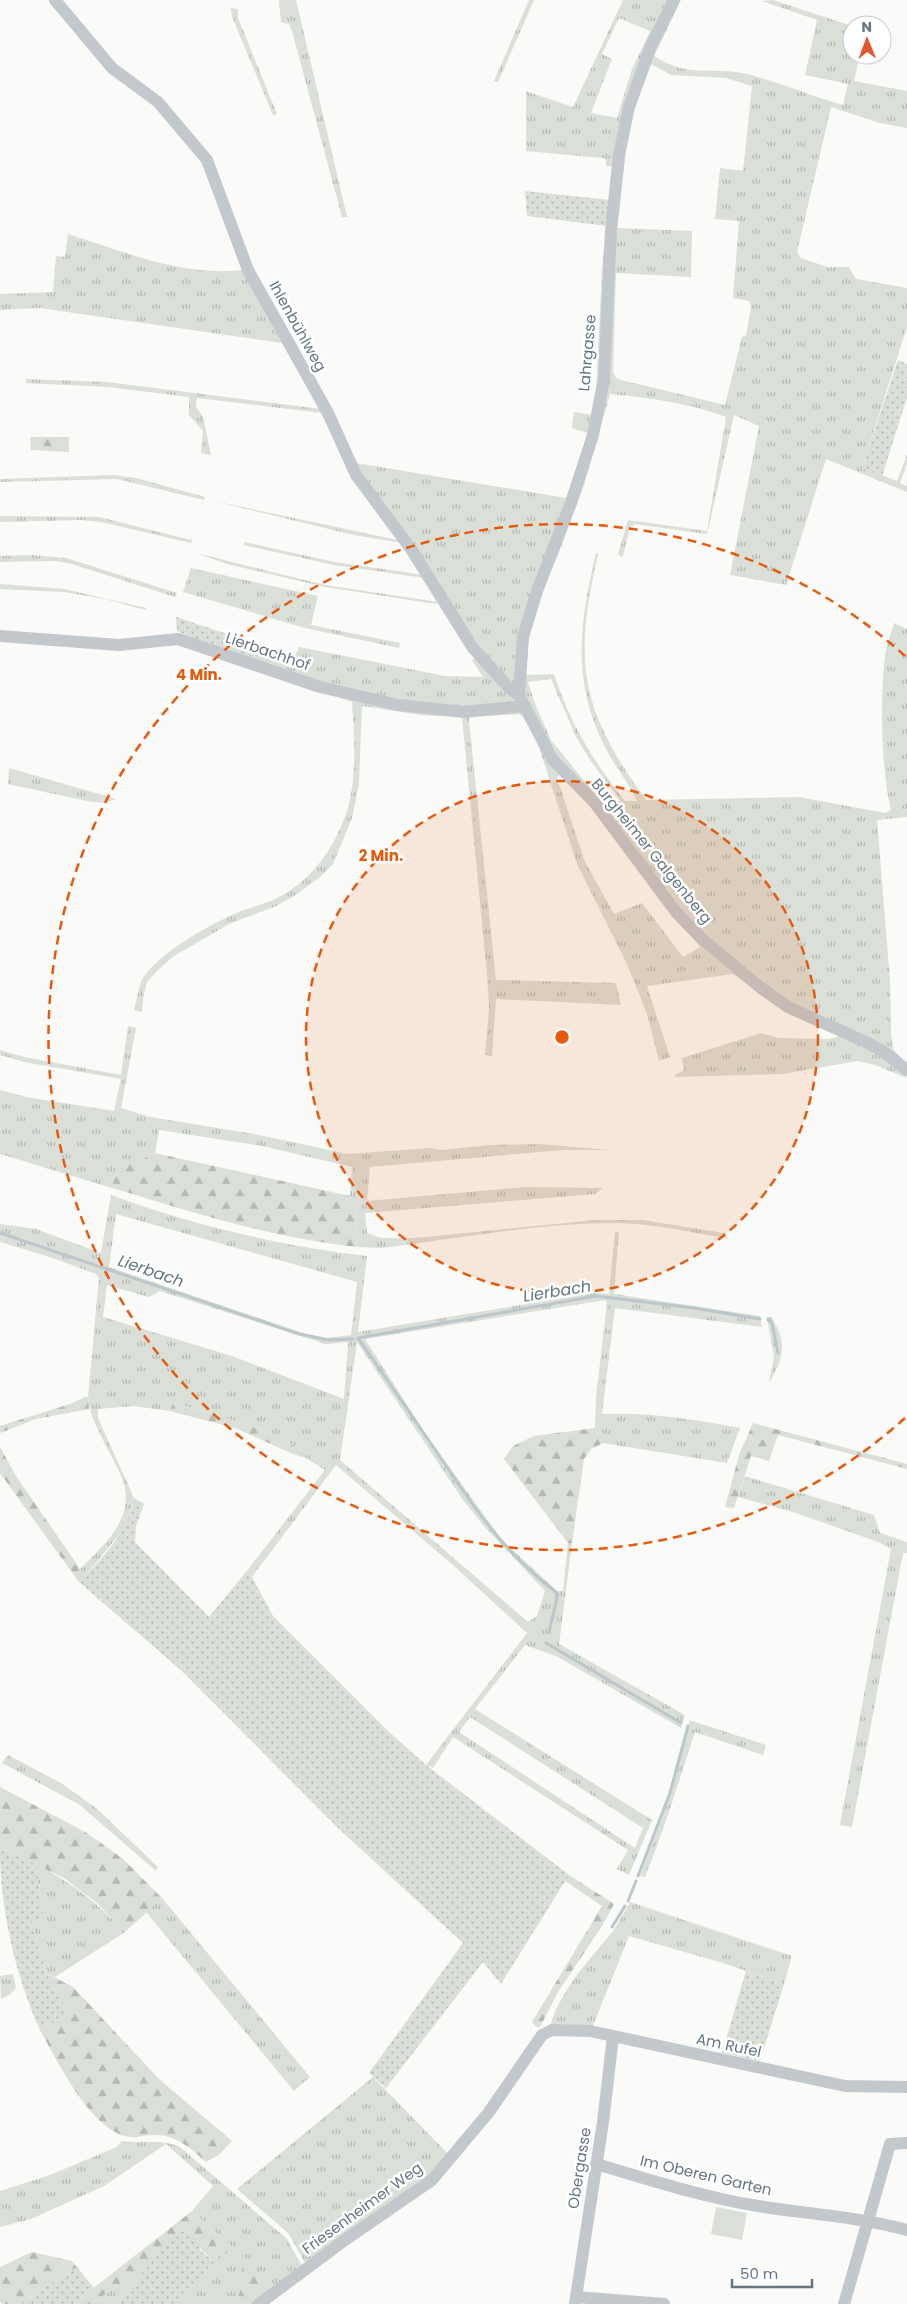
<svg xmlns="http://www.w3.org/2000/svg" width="907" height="2304" viewBox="0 0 907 2304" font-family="Poppins,sans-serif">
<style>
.grass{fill:url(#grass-tufts);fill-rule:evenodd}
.forest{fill:url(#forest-firs)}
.park{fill:#dadfd7}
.garden{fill:url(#garden-dots)}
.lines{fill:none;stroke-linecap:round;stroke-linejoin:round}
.stream{stroke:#bbc7cb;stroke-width:3}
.minor{stroke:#c3c8cc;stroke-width:12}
.ring{fill:none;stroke:#e8590c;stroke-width:2.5;stroke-dasharray:9 6}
.labels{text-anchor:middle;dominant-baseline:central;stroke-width:5;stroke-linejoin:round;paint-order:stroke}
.street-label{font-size:15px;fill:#657683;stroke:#fff}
.water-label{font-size:16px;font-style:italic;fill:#60757c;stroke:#fff}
.centre{fill:#e8590c;stroke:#fff;stroke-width:2.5}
.ring-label{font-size:15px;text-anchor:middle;font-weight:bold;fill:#e8590c;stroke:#fff;stroke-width:5;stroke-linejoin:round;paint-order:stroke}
</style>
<defs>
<pattern id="grass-tufts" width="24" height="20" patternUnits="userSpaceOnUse" patternTransform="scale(1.25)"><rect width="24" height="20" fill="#dadfd7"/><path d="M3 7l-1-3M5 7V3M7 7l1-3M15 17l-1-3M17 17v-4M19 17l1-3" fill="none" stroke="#b4b9b4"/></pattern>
<pattern id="forest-firs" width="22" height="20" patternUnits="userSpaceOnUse" patternTransform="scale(1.25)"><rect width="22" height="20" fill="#dadfd7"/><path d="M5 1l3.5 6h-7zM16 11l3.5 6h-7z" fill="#b4b9b4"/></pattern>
<pattern id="garden-dots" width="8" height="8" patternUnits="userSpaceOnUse" patternTransform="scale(1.25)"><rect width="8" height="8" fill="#dadfd7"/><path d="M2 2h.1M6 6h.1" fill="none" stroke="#b4b9b4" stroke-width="1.8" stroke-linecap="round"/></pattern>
</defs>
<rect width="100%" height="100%" fill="#fafaf8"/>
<g class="grass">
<polygon points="279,0 296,0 347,217 342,217 292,31 289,24 281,22"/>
<polygon points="529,0 534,0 498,82 494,81"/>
<path d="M623,0H681L654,56C690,79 710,66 747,74C779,82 811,96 843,105L848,84L805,75L817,20L762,1L773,0L852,26V55H860L854,81L907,91V128L880,123L831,107L797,252L801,258L827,267H849L856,279L907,288V327L862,468L897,481L907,455V464L900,483L907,486V492L826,459L786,585L730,575L759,426L734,415L707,534L635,524L630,527L623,556L621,557L618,554L628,520L707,531L726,417C689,403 650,398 610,394L584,485L558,555L539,597L529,632L526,675L554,674C569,721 594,763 625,801H637C628,781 613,764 604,745C571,680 580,621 596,553L598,554C573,662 580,709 646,800L799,797L885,813L891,810C881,769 880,699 885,657C886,646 891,634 894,623L907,629V817L877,820L890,980L891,1033L893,1049L907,1064L906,1078L875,1065L858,1061L782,1074L675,1077L676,1074L684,1071L682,1058L761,1033L778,1038L829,1039L840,1036L781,1009L733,974L647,986L670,1057L659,1061L647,1014L627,964L577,864L537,741L523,717L519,714L470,717L469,721L496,980L616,983L621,1005L496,999L492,1056L485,1055L489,1008L487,974L462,717L421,715L362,706L359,784L352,818L333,864L319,878L294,896L276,906L229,924L174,956L159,969L147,982L143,998L142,1012L134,1010C137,1000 138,987 143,978C160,953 205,927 232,915C252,906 273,903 291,890C320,870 340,837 349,804C357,771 354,735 352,702L231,659L246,656L251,642L295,656L299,647L445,676L483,677L472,660L484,653L365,480L356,463L566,498L588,433L572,428L574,412L593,415L596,396L602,268L612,166H606V160L603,158L526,151V91L573,107ZM619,18L650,31L632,69L617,118L591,113L612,59L602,54ZM651,64L671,75L726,78L752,86L743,171L720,168L715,219L739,221L733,298L749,301L751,306L746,336L742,337L725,405L621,380L616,378L613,372L616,273L691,277L692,231L617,228L629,124ZM551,679L576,737L590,760L621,801H605L599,799L551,740L535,704L528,682ZM559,774L591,806L700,947L683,957L642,903L614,914L585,862L557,778Z"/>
<polygon points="231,8 238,9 238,18 277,114 273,115 232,17"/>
<path d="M68,234C126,252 182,277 243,270L282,343L40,308L0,310V294L53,292L56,256L65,257Z"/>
<polygon points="26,379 107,382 321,409 322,413 197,398 196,407 203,417 211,455 201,453 203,431 189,415 189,397 108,387 26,383"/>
<polygon points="113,475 136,478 205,497 204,500 117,479 0,482 0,479"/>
<polygon points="209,500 402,541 402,543 354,535"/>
<polygon points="0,516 99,517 191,540 193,538 191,543 101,522 81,520 0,522"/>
<polygon points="244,542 334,562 424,575 425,578 334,565 244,545"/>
<polygon points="196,553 325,585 438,602 436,604 325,587 227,564"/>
<polygon points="31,555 66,558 177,593 175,597 72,564 56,561 0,562 0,556"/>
<polygon points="191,568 318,596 311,625 400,643 399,648 305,628 183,592"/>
<polygon points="0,584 64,589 146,608 146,610 105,599 64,592 0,589"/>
<polygon points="9,768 116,799 104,803 92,802 8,784"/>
<path d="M128,1026L136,1028L121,1108L150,1117L254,1134L348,1154L430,1148L441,1150L491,1145L539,1144L609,1150H563L370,1167L367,1201L525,1187L603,1188L595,1194L365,1213L367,1233L382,1238H415L595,1220H643L724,1233L728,1239C692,1232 655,1224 618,1223C539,1223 460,1238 382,1248L358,1247L355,1203L350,1196L352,1167L262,1146L159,1130L155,1153L137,1162L117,1168L112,1188L0,1154V1090L26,1097L114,1111L121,1079L24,1062L0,1055V1050L24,1057L121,1075Z"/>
<path d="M111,1195C192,1225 281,1246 367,1256L358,1332L593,1293L609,1294L615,1232H619L614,1294L760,1316L762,1327L615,1308L602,1414C649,1412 693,1419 740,1428L727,1463L603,1443L595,1428L596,1397L607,1303L605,1300L365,1339L427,1436L502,1540L557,1591H563L568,1543H572L559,1644L685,1715L681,1728L558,1657L525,1645L475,1709L652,1820L629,1875L617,1869L628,1850L453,1737L433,1768L426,1765L527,1633L454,1566L336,1465L252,1577L246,1572L325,1470L306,1458L307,1453L265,1430L174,1403L170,1411L133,1406L98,1409V1418L134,1498L127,1525L85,1576L80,1569C105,1544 137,1517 122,1478C117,1465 109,1453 103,1440C96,1425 89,1413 88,1397L99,1278L96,1274L53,1258L0,1242V1224L36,1229L101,1253ZM116,1214L357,1282L351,1335L326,1338L306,1334L109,1267ZM107,1285L149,1297L160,1291L326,1344L348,1342L344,1399L232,1356L103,1317ZM357,1342L463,1500L483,1525L545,1591L537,1616L528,1622L340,1460ZM470,1717L643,1828L635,1848L459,1732Z"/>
<path d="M767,1317H771C788,1343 784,1358 769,1383L774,1357Z"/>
<polygon points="745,1476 874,1515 880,1533 907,1542 907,1553 903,1553 852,1827 840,1825 891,1549 878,1542 796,1513 738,1497"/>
<path d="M689,1720L766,1745L763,1755L695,1732C679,1781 664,1830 645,1877L640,1876L671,1794L689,1727Z"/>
<polygon points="8,1755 61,1783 96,1808 158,1867 156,1871 80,1805 2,1763"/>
<path d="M37,1865C73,1883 97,1903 125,1932L55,1977L46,1973L32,1921L43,1919Z"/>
<polygon points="162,1898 310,2077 294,2091 146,1912"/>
<polygon points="630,1902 792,1956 784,1984 723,1963 629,1936 592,2028 550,2026 556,2009 568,1988 579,1972 614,1930"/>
<polygon points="13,1974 16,1988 9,1995 1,1999 0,1976"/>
<polygon points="373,2077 450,2156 421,2187 308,2268 288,2233 237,2189"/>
<path d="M122,2141C141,2144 162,2139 180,2147L287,2239L305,2272L264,2300L250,2263L192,2211L213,2186L166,2144L104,2186L31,2219L0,2227V2191L50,2175L117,2147Z"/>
<polygon points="230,2252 242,2263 242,2284 236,2304 173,2304 219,2256"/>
<polygon points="117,2285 127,2292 117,2304 92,2304"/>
</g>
<g class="forest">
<polygon points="30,437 69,437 69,452 31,450"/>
<path d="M155,1153L350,1196L355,1203L358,1247C274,1239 193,1212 112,1188L117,1168L137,1162Z"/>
<polygon points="85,1397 88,1397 89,1409 36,1419 0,1433 0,1426 70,1404"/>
<polygon points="173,1403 265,1430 307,1453 306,1458 293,1454 235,1428 170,1411"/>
<polygon points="753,1423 907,1464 907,1469 778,1435 769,1461 751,1456 734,1508 725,1507 739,1455"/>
<polygon points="595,1428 603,1443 591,1449 584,1459 572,1543 568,1543 504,1459 513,1446 534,1436"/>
<polygon points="0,1447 16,1476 85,1576 79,1582 0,1473"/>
<polygon points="0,1787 87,1833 123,1859 162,1898 125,1932 97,1903 64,1878 0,1848"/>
<polygon points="569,1875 614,1904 602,1926 558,1992 540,2027 536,2027 532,2022 602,1906 565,1881"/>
<path d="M46,1973L73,1987L159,2079L232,2141L219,2155L206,2162C190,2148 176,2134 153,2135C146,2135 138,2138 131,2137C92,2134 57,2060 40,2030L69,2014Z"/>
<polygon points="192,2211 250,2263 258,2276 264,2300 260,2304 236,2304 242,2284 242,2263 230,2252 219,2256 214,2262 180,2228 127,2292 117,2285 92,2304 73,2304"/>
<polygon points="32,2252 72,2261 77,2267 20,2304 4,2304 0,2302 0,2267"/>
</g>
<polygon class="park" points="716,2207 747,2213 742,2240 711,2234"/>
<g class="garden">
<polygon points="525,191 610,200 607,226 527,216"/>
<polygon points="898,360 907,364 907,398 882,476 862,468"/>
<polygon points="176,617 251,642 246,656 192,638 177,631"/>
<path d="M134,1498L144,1504L136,1526L135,1542L209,1617L246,1572L252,1577L273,1616L387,1730L426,1765L569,1875L501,1984L483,1962L386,2088L369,2073L463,1943L339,1829L182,1671L79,1582C102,1558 129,1532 134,1498Z"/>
<path d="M0,1848L37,1865L43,1919L32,1921L46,1973L69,2014L40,2030C15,1974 0,1909 0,1848Z"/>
<polygon points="746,1971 784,1984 760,2061 722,2053"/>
<polygon points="180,2227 199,2241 200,2250 214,2262 173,2304 117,2304"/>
<polygon points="77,2267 94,2288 73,2304 20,2304"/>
</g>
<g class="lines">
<g class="stream">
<polyline points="0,1233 299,1334 329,1340 353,1339"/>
<polyline points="768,1320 772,1323 778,1353"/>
<path d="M549,1632L557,1598L556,1592C503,1552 472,1505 436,1451C410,1413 384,1375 358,1338L596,1296L694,1308L760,1319"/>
<polyline points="546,1643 681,1723"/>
<polyline points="638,1876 670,1793 688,1726"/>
<polyline points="628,1901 636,1881"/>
<polyline points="612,1927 625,1906"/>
</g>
<g class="minor">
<polyline points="55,0 112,68 158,102 207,160 248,270 328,413 356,475 411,549 473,648 509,688 519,695"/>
<polyline points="674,0 651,46 629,107 619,155 611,231 604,379 593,435 572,500 537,591 523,637 519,695 552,759 594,802 676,912 701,938 761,988 788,1007 868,1043 884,1052 907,1070"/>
<polyline points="0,636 119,645 178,639 320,687 398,705 464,712 524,706"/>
<path d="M596,2164C648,2179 699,2196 752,2205C805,2214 855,2216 907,2230"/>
<polyline points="576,2297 664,2304"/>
<polyline points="259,2304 345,2240 432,2180 489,2112 542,2035 552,2030 590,2031 845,2086 907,2087"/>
<polyline points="575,2304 603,2122 613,2037"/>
<polyline points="844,2304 890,2144 907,2143"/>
</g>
</g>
<circle cx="562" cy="1037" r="256" fill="#e8590c" fill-opacity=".12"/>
<g class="ring">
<circle cx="562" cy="1037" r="256"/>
<path d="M905 1418A513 513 0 1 1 905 656"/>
</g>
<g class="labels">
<g class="street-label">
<text transform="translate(298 326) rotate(61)">Ihlenbühlweg</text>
<text transform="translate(587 353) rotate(-85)">Lahrgasse</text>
<text transform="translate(268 651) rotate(19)">Lierbachhof</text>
<text transform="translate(652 851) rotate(51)">Burgheimer Galgenberg</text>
<text transform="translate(729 2045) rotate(12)">Am Rufel</text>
<text transform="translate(579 2168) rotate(-81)">Obergasse</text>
<text transform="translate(706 2175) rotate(13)">Im Oberen Garten</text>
<text transform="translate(362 2208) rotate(-36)">Friesenheimer Weg</text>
</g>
<g class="water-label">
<text transform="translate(151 1271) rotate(19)">Lierbach</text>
<text transform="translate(557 1291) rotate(-9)">Lierbach</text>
</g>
</g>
<circle cx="562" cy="1037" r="8" class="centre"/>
<g class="ring-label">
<text x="199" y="680">4 Min.</text>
<text x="381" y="861">2 Min.</text>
</g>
<g transform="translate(867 40) rotate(359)"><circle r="24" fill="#ffffff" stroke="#c1c8cd"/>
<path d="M0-4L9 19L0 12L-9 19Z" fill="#e4572e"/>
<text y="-8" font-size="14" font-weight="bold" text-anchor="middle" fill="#657683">N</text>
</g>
<path d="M732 2279v8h80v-8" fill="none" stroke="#657683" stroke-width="2.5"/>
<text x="740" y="2279" font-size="15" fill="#657683" stroke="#ffffff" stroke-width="4" paint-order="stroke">50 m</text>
</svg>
